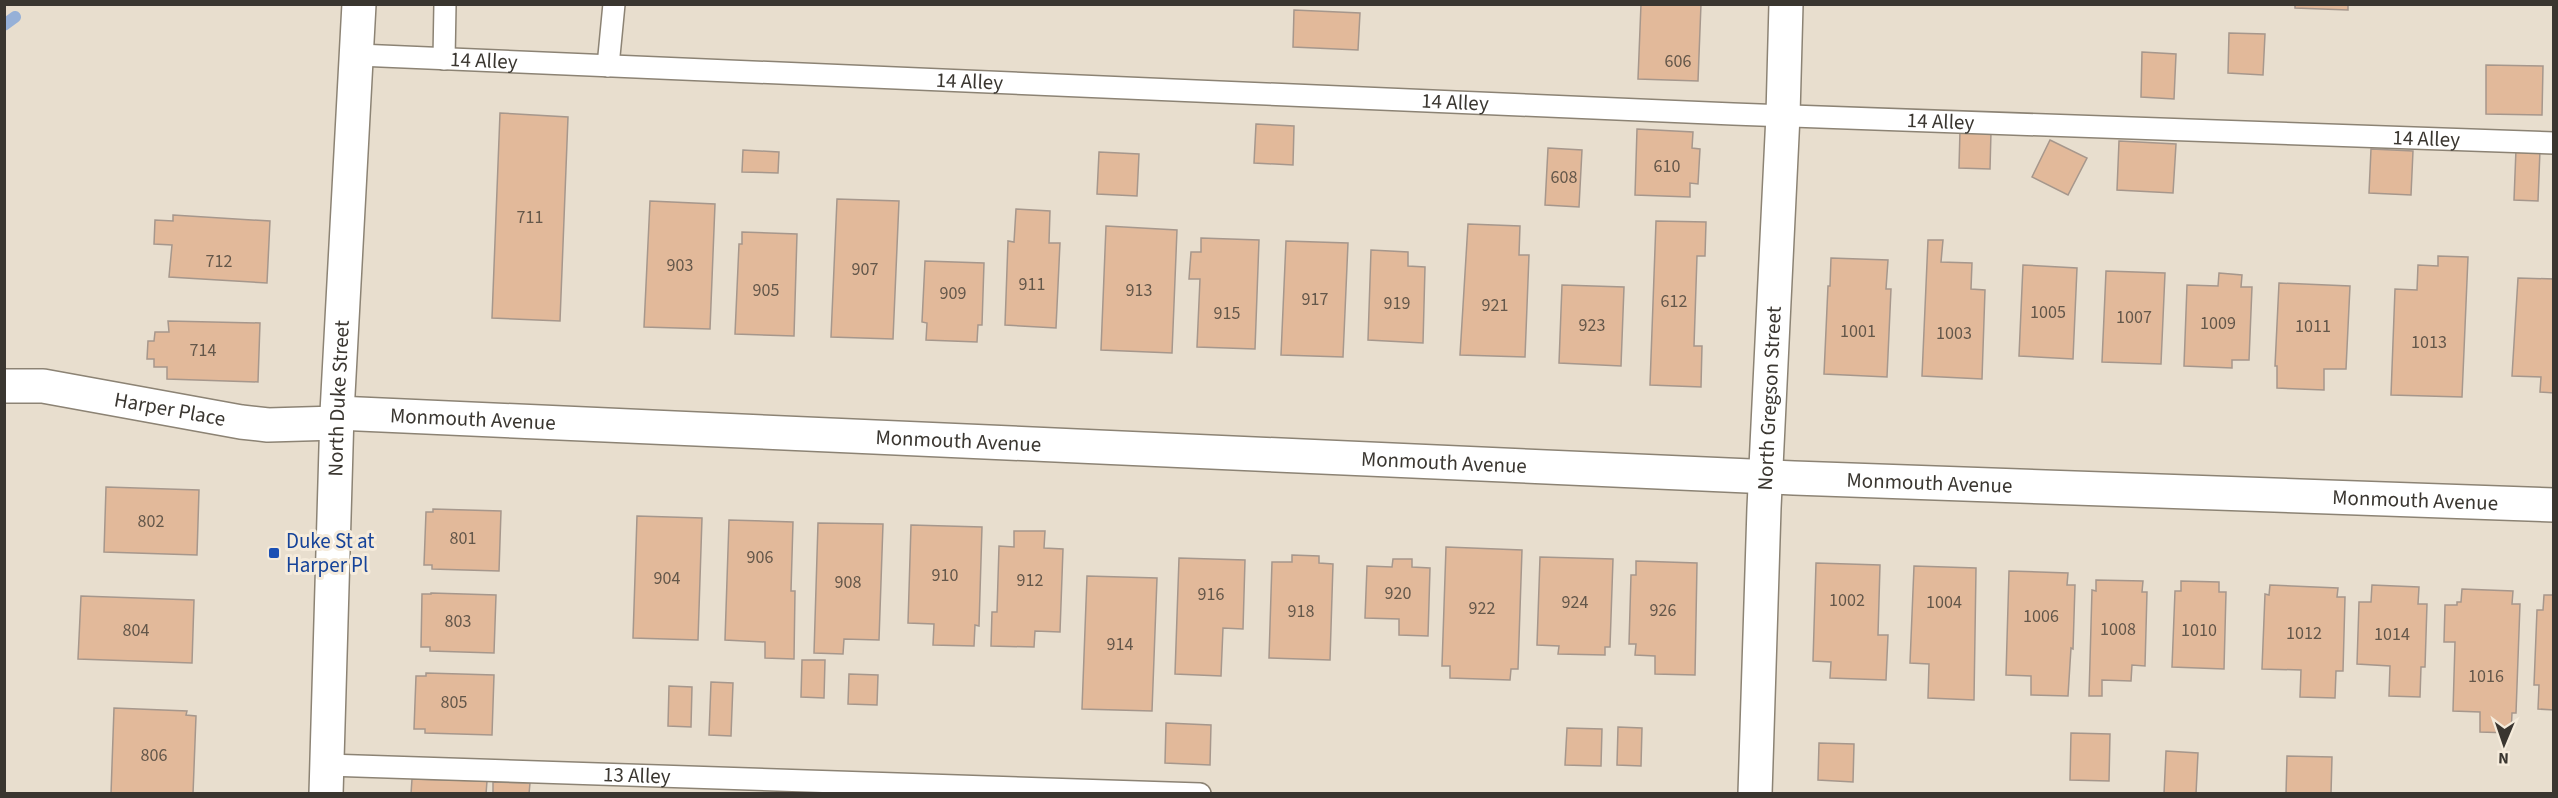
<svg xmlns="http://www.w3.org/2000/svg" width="2558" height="798" viewBox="0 0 2558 798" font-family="'Source Sans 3',sans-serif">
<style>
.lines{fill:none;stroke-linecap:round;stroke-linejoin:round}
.stream{stroke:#96b0d7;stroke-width:12}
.building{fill:#e2b99a;stroke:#a6978c;stroke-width:1.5}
.service-casing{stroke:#8c8374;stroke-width:24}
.minor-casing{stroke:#8c8374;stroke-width:36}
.secondary-casing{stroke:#8c8374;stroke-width:36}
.service{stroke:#fff;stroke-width:21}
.minor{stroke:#fff;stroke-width:33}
.secondary{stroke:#fff;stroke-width:33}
.transit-dot{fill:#1a4fb4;stroke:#f5ebdb;stroke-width:2}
.labels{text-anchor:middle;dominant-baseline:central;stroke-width:6;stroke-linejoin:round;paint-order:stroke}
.number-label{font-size:18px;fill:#64574a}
.street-label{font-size:21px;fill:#3a3630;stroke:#f5ebdb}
.transit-label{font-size:21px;fill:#164399;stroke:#f5ebdb;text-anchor:start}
</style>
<rect width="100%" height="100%" fill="#e8dece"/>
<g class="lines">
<polyline class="stream" points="4,25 15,17"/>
</g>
<g class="building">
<polygon points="1641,4 1701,4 1698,81 1638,79"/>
<polygon points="2295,4 2348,4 2348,10 2295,8"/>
<polygon points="1294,10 1360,13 1358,50 1293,47"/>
<polygon points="2229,33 2265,34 2263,75 2228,73"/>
<polygon points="2142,52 2176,54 2174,99 2141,97"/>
<polygon points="2486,65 2543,66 2542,115 2486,114"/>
<polygon points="500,113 568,117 560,321 492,318"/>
<polygon points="1256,124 1294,126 1293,165 1254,163"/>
<polygon points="1637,129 1693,132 1692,148 1700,149 1698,184 1690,183 1690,197 1635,195"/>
<polygon points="1960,130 1991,132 1990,169 1959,168"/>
<polygon points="2050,140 2087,158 2068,195 2032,177"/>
<polygon points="2119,141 2176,144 2173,193 2117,190"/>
<polygon points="1548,148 1582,150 1579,207 1545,205"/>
<polygon points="2371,149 2413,151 2411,195 2369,193"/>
<polygon points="2516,149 2540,150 2538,201 2514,200"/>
<polygon points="743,150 779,152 778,173 742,172"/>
<polygon points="1099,152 1139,154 1137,196 1097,194"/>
<polygon points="837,199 899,201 893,339 831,337"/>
<polygon points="650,201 715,204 710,329 644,327"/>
<polygon points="1016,209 1050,211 1049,243 1060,243 1056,328 1005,325 1008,241 1014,242"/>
<polygon points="173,215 270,221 267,283 169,277 172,245 154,244 155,220 173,221"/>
<polygon points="1656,221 1706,222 1705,256 1697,256 1694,346 1702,346 1701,387 1650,385"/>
<polygon points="1468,224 1520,226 1519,255 1529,255 1525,357 1460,355"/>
<polygon points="1106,226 1177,230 1172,353 1101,350"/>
<polygon points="742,232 797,234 794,336 735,334 739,244 742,244"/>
<polygon points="1201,238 1259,240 1255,349 1197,347 1200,279 1189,279 1191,252 1201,252"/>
<polygon points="1928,240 1943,240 1941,262 1972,263 1971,289 1985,290 1982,379 1922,376"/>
<polygon points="1286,241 1348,243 1343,357 1281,355"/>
<polygon points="1371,250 1408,252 1408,266 1425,267 1423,343 1368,340"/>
<polygon points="2438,256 2468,257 2462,397 2391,395 2395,289 2417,290 2418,265 2438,266"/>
<polygon points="1831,258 1888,260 1886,289 1891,289 1887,377 1824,374 1828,286 1830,286"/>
<polygon points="925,261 984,263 982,325 978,325 977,342 926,340 927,323 922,322"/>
<polygon points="2023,265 2077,268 2073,359 2019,356"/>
<polygon points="2106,271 2165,273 2161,364 2102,362"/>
<polygon points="2219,273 2242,275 2241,287 2252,287 2249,360 2232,360 2232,368 2184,366 2187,285 2218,286"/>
<polygon points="2518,278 2554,279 2554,393 2540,392 2541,377 2512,376"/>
<polygon points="2279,283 2350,286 2346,369 2324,369 2324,390 2277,388 2277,366 2275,366"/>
<polygon points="1562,285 1624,287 1621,366 1559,363"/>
<polygon points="168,321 260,323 258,382 167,379 167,367 154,367 154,359 147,359 148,341 154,341 155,332 169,332"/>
<polygon points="106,487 199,490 197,555 104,552"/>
<polygon points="433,509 501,511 499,571 432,569 432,565 424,565 426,512 433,512"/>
<polygon points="637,516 702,518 698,640 633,638"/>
<polygon points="729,520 793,522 791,591 795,591 794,659 765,658 765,642 725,640"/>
<polygon points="818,523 883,524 879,640 844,639 843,654 814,653"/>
<polygon points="911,525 982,527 979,626 975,625 974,646 933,645 934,624 908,623"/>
<polygon points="1014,531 1045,531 1044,548 1063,549 1060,632 1035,631 1034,647 991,646 992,612 997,612 999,546 1014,547"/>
<polygon points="1446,547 1522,550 1518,669 1511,669 1510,680 1450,678 1450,666 1442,666"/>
<polygon points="1292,555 1319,556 1319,563 1333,564 1330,660 1269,658 1272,562 1292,562"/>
<polygon points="1540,557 1613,559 1610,647 1605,647 1605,655 1558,654 1559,646 1537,645"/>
<polygon points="1179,558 1245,560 1243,629 1223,628 1221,676 1175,674"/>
<polygon points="1393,559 1412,559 1412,567 1430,568 1428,636 1399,635 1399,619 1365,618 1367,566 1392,567"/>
<polygon points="1636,561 1697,563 1695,675 1655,674 1655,656 1635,655 1636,644 1629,644 1631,575 1636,575"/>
<polygon points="1816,563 1880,565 1878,635 1888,635 1886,680 1830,678 1831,662 1813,661"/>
<polygon points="1914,566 1976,568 1974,700 1928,698 1929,664 1910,663"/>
<polygon points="2009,571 2068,573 2067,585 2075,585 2073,649 2071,648 2068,696 2031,695 2031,676 2006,675"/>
<polygon points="1087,576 1157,578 1152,711 1082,709"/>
<polygon points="2096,580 2143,581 2142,592 2147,592 2145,666 2132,665 2131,681 2102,680 2102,696 2089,696 2092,590 2096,591"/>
<polygon points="2181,581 2219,582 2219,592 2226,592 2224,669 2172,667 2175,591 2181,591"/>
<polygon points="2270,585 2338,588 2337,597 2345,597 2343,671 2336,671 2335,698 2300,697 2301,670 2262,669 2265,594 2269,595"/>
<polygon points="2372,585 2419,587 2418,604 2427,604 2425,667 2421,667 2420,697 2389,696 2390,666 2357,664 2359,602 2371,602"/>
<polygon points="2462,589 2513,591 2512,604 2520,604 2516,713 2512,713 2511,733 2480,732 2480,712 2453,711 2455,642 2444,642 2445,605 2457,605 2457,602 2461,602"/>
<polygon points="431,593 496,595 494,653 430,651 430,647 421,647 422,594 431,594"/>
<polygon points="2544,595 2554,595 2554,710 2538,709 2539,685 2534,685 2537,610 2543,610"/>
<polygon points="81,596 194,600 192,663 78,659"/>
<polygon points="802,660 825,660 824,698 801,697"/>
<polygon points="426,673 494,675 492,735 425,733 425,729 414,729 416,676 426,676"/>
<polygon points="849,674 878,675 877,705 848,704"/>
<polygon points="711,682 733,683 731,736 709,735"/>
<polygon points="669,686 692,687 691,727 668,726"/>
<polygon points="114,708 187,711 186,715 196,716 193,794 111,794"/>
<polygon points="1166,723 1211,725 1210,765 1165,763"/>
<polygon points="1618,727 1642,728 1641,766 1617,765"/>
<polygon points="1567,728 1602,729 1601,766 1565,765"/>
<polygon points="2071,733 2110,734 2109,781 2070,780"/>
<polygon points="1819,743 1854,744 1853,782 1818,780"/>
<polygon points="2166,751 2198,753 2196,794 2164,794"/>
<polygon points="2287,756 2332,757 2331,794 2286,794"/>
<polygon points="412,779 487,781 486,794 411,794"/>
<polygon points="493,782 530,783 529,794 493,794"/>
</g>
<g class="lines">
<g class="service-casing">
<g id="service">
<path id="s1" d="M358,55L1733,114L2554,143"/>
<polyline points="444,59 445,4"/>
<polyline points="608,66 614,4"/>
<path id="s2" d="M327,765L1200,794"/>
</g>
</g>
<g class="minor-casing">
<g id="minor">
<path id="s3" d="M4,386H43L241,422L268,425L337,423"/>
<path id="s4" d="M337,413L1794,478L2554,505"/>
</g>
</g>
<g class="secondary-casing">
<g id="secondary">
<path id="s5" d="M326,794L337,413L359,4"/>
<path id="s6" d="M1755,794L1764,508L1783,115L1786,4"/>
</g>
</g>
<use href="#service" class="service"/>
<use href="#minor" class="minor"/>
<use href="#secondary" class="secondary"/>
</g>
<rect class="transit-dot" x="268" y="547" width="12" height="12" rx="3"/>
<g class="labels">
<g class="number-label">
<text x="1678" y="61">606</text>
<text x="1667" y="166">610</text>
<text x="1564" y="177">608</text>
<text x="530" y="217">711</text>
<text x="219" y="261">712</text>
<text x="680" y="265">903</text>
<text x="865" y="269">907</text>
<text x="1032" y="284">911</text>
<text x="766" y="290">905</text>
<text x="1139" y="290">913</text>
<text x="953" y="293">909</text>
<text x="1315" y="299">917</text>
<text x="1674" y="301">612</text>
<text x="1397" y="303">919</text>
<text x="1495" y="305">921</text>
<text x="2048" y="312">1005</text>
<text x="1227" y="313">915</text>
<text x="2134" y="317">1007</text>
<text x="2218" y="323">1009</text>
<text x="1592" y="325">923</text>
<text x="2313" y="326">1011</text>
<text x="1858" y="331">1001</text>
<text x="1954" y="333">1003</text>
<text x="2429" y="342">1013</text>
<text x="203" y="350">714</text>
<text x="151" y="521">802</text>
<text x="463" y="538">801</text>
<text x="760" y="557">906</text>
<text x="945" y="575">910</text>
<text x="667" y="578">904</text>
<text x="1030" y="580">912</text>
<text x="848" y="582">908</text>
<text x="1398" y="593">920</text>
<text x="1211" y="594">916</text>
<text x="1847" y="600">1002</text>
<text x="1575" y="602">924</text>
<text x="1944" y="602">1004</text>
<text x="1482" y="608">922</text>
<text x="1663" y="610">926</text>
<text x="1301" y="611">918</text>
<text x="2041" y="616">1006</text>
<text x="458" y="621">803</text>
<text x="2118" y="629">1008</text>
<text x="136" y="630">804</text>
<text x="2199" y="630">1010</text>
<text x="2304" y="633">1012</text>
<text x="2392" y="634">1014</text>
<text x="1120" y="644">914</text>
<text x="2486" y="676">1016</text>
<text x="454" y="702">805</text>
<text x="154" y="755">806</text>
</g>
<g class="street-label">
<text stroke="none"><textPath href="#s1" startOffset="126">14 Alley</textPath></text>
<text stroke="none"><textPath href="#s1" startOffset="612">14 Alley</textPath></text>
<text stroke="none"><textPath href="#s1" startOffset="1098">14 Alley</textPath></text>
<text stroke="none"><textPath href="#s1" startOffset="1584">14 Alley</textPath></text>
<text stroke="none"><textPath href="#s1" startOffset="2070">14 Alley</textPath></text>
<text stroke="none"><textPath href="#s5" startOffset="396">North Duke Street</textPath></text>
<text stroke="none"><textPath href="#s6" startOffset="396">North Gregson Street</textPath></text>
<text stroke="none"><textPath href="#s3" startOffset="168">Harper Place</textPath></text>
<text stroke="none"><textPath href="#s4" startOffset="136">Monmouth Avenue</textPath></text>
<text stroke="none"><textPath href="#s4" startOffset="622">Monmouth Avenue</textPath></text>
<text stroke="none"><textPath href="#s4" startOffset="1108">Monmouth Avenue</textPath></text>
<text stroke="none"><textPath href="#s4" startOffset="1594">Monmouth Avenue</textPath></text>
<text stroke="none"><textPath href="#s4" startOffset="2080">Monmouth Avenue</textPath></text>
<text stroke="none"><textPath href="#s2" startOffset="310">13 Alley</textPath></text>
</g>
<g class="transit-label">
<text x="286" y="541">Duke St at<tspan x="286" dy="24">Harper Pl</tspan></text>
</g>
</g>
<rect width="2558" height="798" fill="none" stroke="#3a3630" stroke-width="12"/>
<g transform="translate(2504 744) rotate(182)" stroke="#f5ebdb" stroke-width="4.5" paint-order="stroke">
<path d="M0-4.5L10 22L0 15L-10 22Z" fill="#3a3630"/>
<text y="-9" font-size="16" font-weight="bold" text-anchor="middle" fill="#3a3630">N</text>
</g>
</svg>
